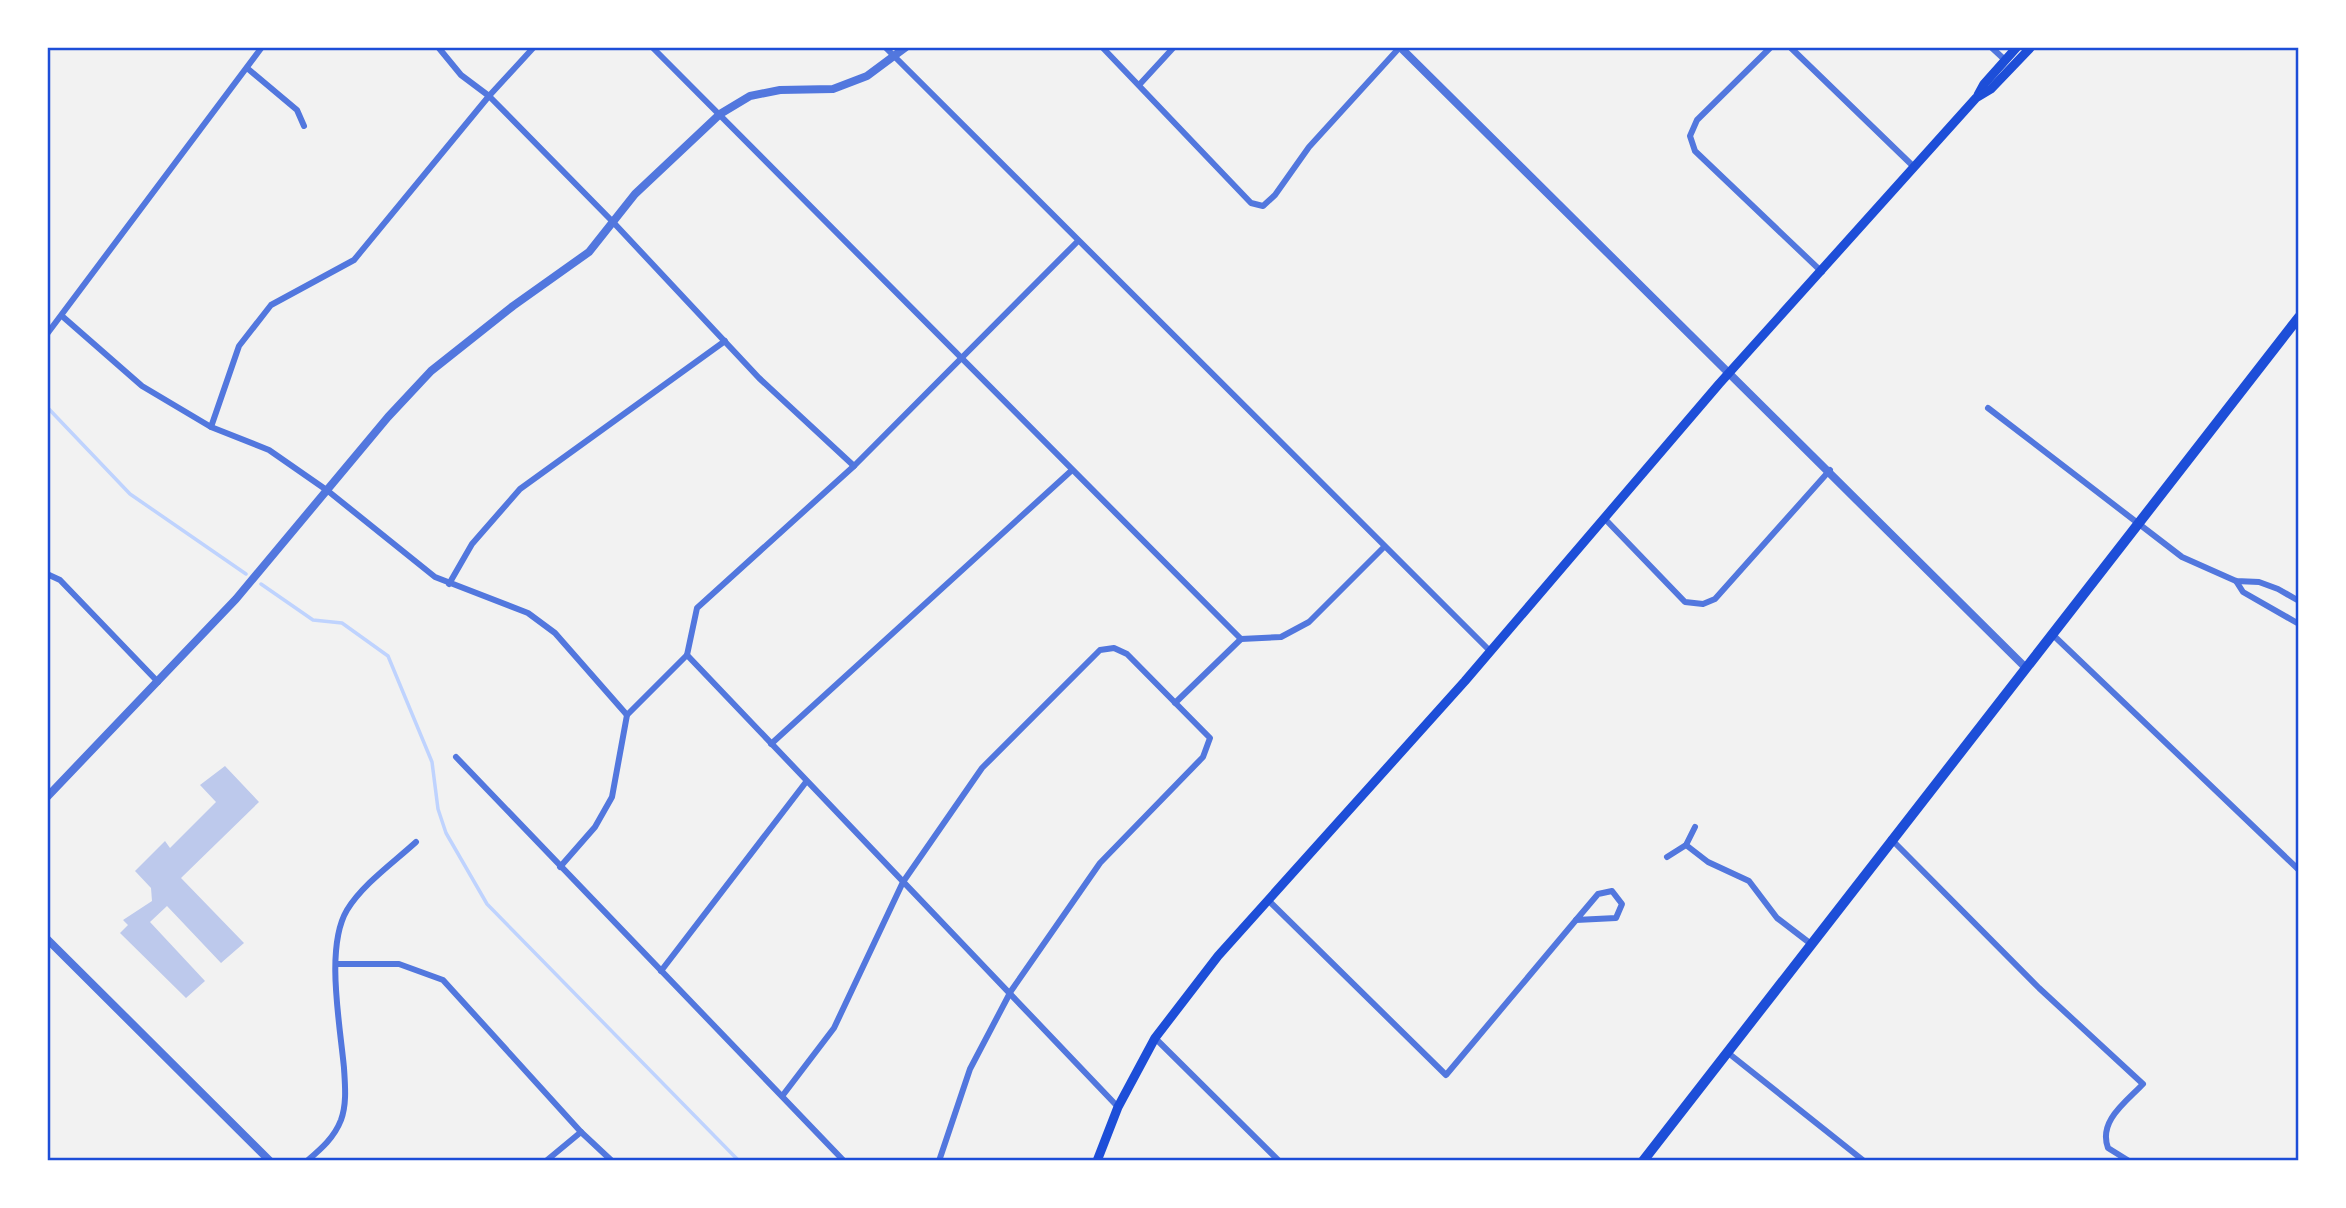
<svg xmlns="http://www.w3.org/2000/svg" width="2346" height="1208" viewBox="0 0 2346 1208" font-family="'Source Sans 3',sans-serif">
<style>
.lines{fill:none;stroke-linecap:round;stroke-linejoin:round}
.stream{stroke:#bfd3fe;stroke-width:3.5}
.building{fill:#bdc9ec}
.minor{stroke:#5277de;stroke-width:6}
.tertiary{stroke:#5277de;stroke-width:8}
.secondary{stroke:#1d4ed8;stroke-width:9}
.primary{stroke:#1d4ed8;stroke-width:10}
.neatline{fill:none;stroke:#1d4ed8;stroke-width:2.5}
</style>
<rect width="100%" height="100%" fill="#f2f2f2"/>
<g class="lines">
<g class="stream">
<polyline points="47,407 130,494 246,574"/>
<polyline points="261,584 313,620 342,623 388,656 432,762 438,809 446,833 487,904 739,1161"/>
</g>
</g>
<polygon class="building" points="225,766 259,802 181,878 244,943 221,963 167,906 150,922 205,981 186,998 120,933 128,925 123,920 152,901 151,888 135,871 165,841 170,848 216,802 200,785"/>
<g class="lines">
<g class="minor">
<polyline points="438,47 461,75 489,96 613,222 759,378 854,466"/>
<polyline points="652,47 1241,639"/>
<polyline points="885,47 1490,651"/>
<polyline points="1102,47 1251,203 1263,206 1275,195 1309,147 1400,47"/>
<polyline points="1771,47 1697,120 1690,136 1695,151 1822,272"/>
<polyline points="1790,47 1914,167"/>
<polyline points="1991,47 2005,60"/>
<polyline points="247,68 297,110 304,126"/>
<polyline points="1140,84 1174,47"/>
<polyline points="62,316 142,386 211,427 269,450 328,491 435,577 528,613 555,633 627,715"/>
<polyline points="47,334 262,47"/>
<polyline points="1988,408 2182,557 2236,581 2259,582 2278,589 2299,601"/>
<polyline points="211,427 239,346 271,305 354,260 489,96 534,47"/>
<polyline points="1605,519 1685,602 1703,604 1715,599 1830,470"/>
<polyline points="47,574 60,580 158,682"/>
<polyline points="2236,581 2243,592 2299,624"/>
<polyline points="449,584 472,544 520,489 725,341"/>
<polyline points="2052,634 2299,870"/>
<polyline points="687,655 1118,1107"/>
<polyline points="1175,703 1241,639 1281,637 1309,622 1384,547"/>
<polyline points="771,744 1071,471"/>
<polyline points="456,757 844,1161"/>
<path d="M1891,839L2039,988L2143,1084C2126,1102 2098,1121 2108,1148L2129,1161"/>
<polyline points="1686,845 1708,862 1749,881 1777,918 1811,944"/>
<polyline points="1667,857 1686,845 1695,827"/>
<polyline points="560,867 595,827 612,797 627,715 687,655 697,608 854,466 1078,241"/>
<polygon points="1612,891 1622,904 1616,918 1576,920 1598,894"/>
<polyline points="1269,901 1446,1075 1576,920"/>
<polyline points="336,964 399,964 443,980 581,1132 612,1161"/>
<polyline points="661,971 806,782"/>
<polyline points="1155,1038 1279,1161"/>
<polyline points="1727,1052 1864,1161"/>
<polyline points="783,1095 834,1028 903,882 982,768 1100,650 1114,648 1127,654 1210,738 1203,757 1100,863 1011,991 970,1069 939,1161"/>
<path d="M307,1161C321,1149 334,1138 341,1120C347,1103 345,1085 344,1068C340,1024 325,947 347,910C363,884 393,863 416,842"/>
<polyline points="546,1161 581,1132"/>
</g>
<g class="tertiary">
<polyline points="1400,47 2025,667"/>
<polyline points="47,797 236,599 388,417 431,371 513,306 589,252 635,194 720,114 750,96 780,90 833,89 867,76 906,47"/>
<polyline points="47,939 270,1161"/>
</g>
<g class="secondary">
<polyline points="1978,95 1984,84 2017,47"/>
<polyline points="1097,1161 1118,1107 1155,1038 1218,956 1465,681 1719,384 1976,98 1991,89 2031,47"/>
</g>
<polyline class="primary" points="1643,1161 2299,317"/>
</g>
<rect width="2346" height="1208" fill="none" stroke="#ffffff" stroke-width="98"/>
<rect x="49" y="49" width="2248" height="1110" class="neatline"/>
</svg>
